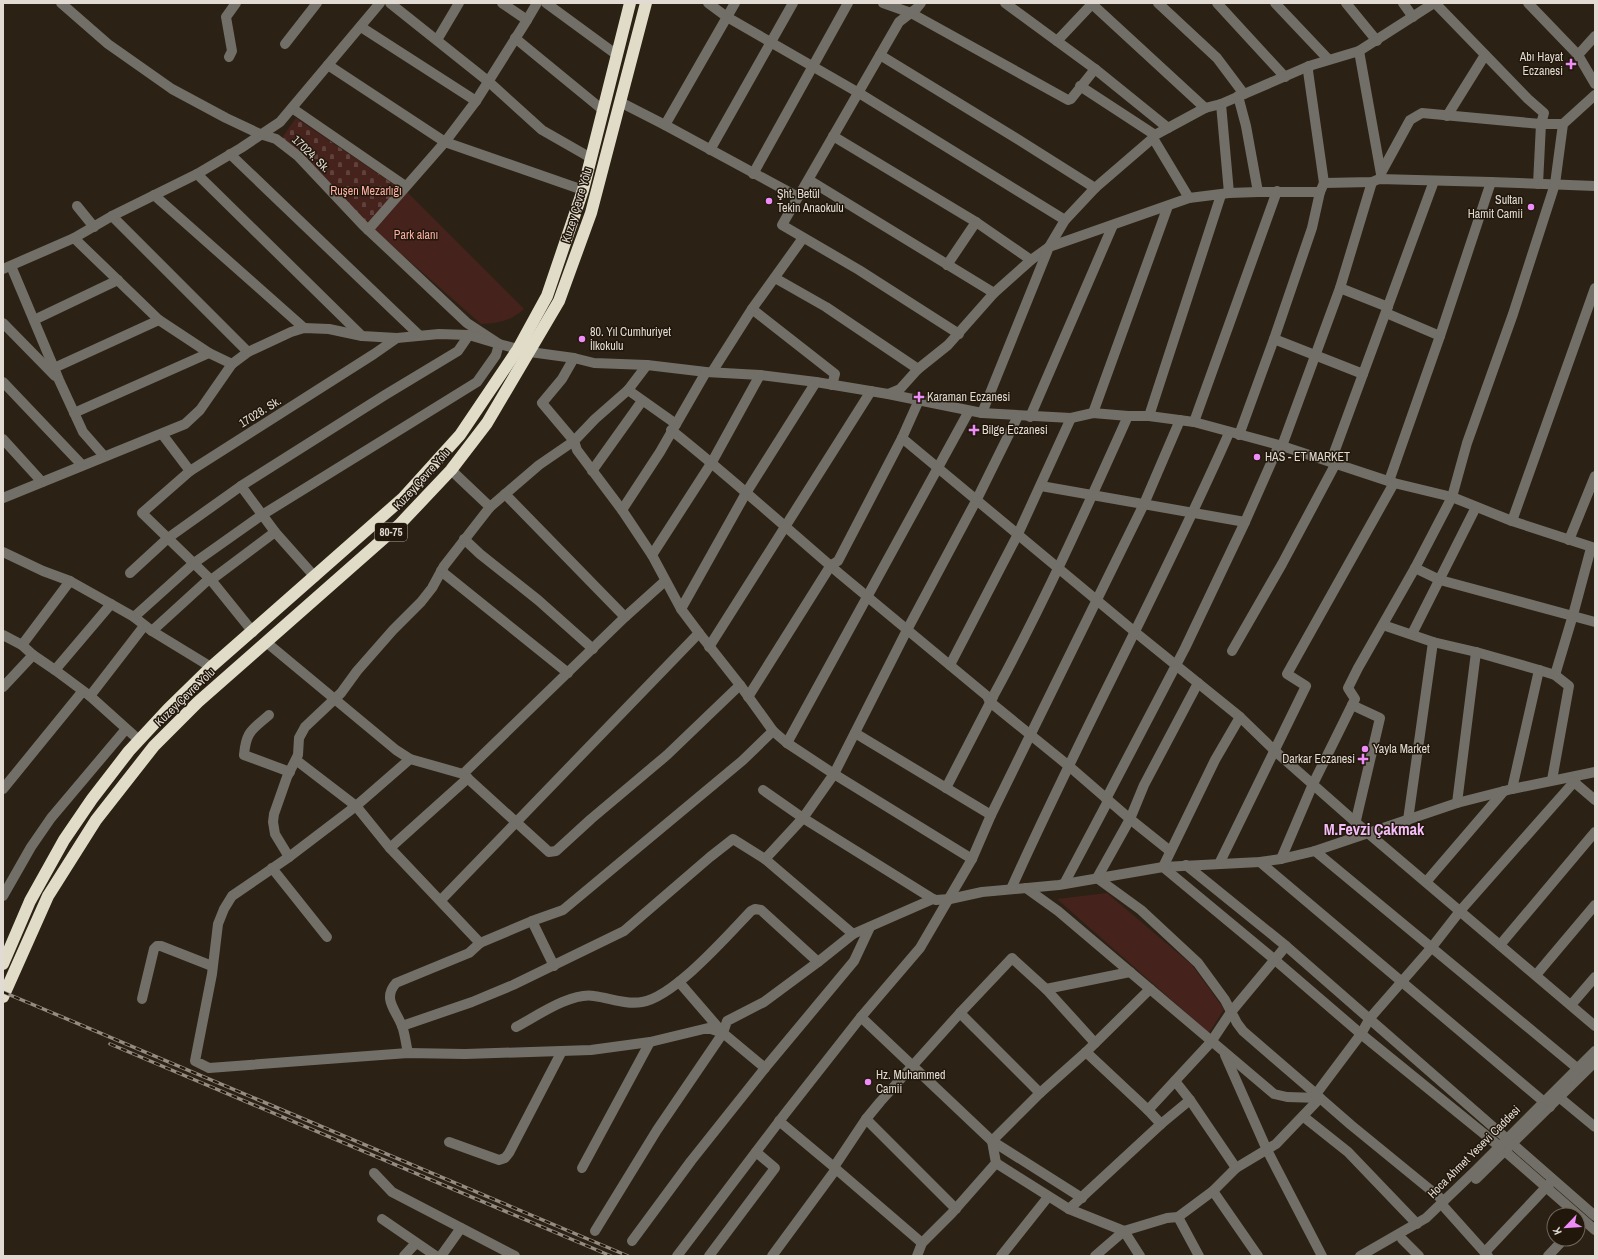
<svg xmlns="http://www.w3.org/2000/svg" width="1598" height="1259" viewBox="0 0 1598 1259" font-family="'Archivo Narrow',sans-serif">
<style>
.green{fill:#46221d}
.cemetery{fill:url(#cemetery-stones)}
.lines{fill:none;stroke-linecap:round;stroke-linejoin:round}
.minor{stroke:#716f67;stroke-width:10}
.highway{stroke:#e1dcc8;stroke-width:12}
.rail-casing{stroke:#948b81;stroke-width:3.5}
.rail{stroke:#21170b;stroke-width:2;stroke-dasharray:6;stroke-linecap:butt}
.poi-dot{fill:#ee8cf8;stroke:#21170b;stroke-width:1.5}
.labels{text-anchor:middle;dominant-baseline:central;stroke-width:3;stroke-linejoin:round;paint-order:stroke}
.shield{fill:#21170b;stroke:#a8a097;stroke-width:1}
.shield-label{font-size:11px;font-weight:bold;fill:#e2dbd3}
.poi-label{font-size:12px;fill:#e2dbd3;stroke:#21170b;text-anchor:start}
.street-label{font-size:12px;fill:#e2dbd3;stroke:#21170b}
.park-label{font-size:12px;fill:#fdafa4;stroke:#21170b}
.district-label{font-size:16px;font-weight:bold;fill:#f4bdf9;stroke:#21170b}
</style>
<defs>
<pattern id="cemetery-stones" width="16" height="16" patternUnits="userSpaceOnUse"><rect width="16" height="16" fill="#46221d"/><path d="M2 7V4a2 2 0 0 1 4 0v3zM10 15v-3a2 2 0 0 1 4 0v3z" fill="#60423d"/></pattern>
</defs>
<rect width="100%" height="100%" fill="#2b2114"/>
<g class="green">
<path d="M407,192L524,309C511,321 498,323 481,324L373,229Z"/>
<polygon points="1107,893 1192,965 1224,1009 1209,1033 1057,899"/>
</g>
<polygon class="cemetery" points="296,118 402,190 369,225 282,138"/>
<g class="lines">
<g class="minor">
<polyline points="61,3 108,44 172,89 226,118 260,134 276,139 298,156 363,225 467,323 499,344 496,355 477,382 262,515 194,563 134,617"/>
<polyline points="390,3 489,82 542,130 591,158"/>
<polyline points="502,3 527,20"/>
<polyline points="546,3 617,55"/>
<polyline points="708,3 727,17 859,93 1065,220"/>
<polyline points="883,3 911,13 1068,100 1071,99 1095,69"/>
<polyline points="921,3 917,8 899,22 782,225 859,270 959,334"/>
<polyline points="1005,3 1095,69 1168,128"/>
<polyline points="1091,3 1205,108"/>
<polyline points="1158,3 1217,58 1244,94"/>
<polyline points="1217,3 1285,77"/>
<polyline points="1275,3 1328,59"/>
<polyline points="1346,3 1377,41"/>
<polyline points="1403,3 1413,17"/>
<polyline points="1435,3 1528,99 1544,113 1541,124 1538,184"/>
<polyline points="1528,3 1578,55 1595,84"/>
<polyline points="361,27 476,101"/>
<polyline points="515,38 604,111"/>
<polyline points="437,40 459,3"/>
<polyline points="1057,41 1092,4"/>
<polyline points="285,44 317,3"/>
<polyline points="1359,51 1381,174"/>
<polyline points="880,55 1019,140 1095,188"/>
<polyline points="1578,55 1595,36"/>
<polyline points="229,57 232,51 226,17 236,3"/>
<polyline points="328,65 445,142 583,190"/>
<polyline points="1309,66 1308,71 1324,183"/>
<polyline points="1080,86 1155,135"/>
<polyline points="1238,96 1246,126 1258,192"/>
<polyline points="620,102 665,125 798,197"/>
<polyline points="1221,104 1229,193"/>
<polyline points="292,108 404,185 402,190"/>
<polyline points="1447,116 1485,55"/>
<polyline points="665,125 735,3"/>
<polyline points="833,136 976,222 1031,260"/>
<polyline points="1153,138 1189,198"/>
<polyline points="710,150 793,3"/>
<polyline points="230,154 419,335"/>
<polyline points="1381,173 1410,120 1422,113 1541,124 1563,124"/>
<polyline points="197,174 362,336"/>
<polyline points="753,174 848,3"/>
<polyline points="809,180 994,293"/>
<polyline points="154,195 304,328"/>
<polyline points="77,206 94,227"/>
<polyline points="112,216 248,352"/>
<polyline points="368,230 445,142 476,101 527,20 537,3"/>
<polyline points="74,238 159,320 209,353 232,364"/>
<polyline points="947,265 976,222"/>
<polyline points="11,266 59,380 83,432 104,456"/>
<polyline points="3,269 74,238 112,216 197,174 241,148 280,122 380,3"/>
<polyline points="775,278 826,307 918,369"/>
<polyline points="1340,288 1388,307"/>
<polyline points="752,309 835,374 832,385"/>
<polyline points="1386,313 1440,336"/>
<polyline points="34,320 118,280"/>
<polyline points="3,323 55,376"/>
<polyline points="1274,339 1363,374"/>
<polyline points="574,358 562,379 542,403 574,441 577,450 622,510 652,555 681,609 699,633 740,685 773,731 787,743 834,774 972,859"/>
<polyline points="647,365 628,390 595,419 574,441 539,465 490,507 444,566 432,588 421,602 393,630 357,671 341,693 305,727 299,738 298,755 287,777 274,814 273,822 275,834 289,857 232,896 224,909 218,924 212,974 195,1061 209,1068 408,1053 465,1054 591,1050 650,1042 708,1028 723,1033 727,1021 764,1002 818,962 853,934 933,899 936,900 950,899 982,892 1059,885 1163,867 1260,862 1281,859 1315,851 1457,803 1512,789 1595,772"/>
<polyline points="54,368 159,320"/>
<polyline points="712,372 752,309 803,238"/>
<polyline points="3,382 82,465"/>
<polyline points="628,390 676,424"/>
<polyline points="888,394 900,389 918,369 948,345 994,293 1031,260 1049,247 1065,220 1095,188 1153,138 1155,135 1205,108 1221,104 1309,66 1359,51 1434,3"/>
<polyline points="919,400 902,438 1135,632 1240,717 1275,751 1369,834 1595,1026"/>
<polyline points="74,413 209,353"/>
<polyline points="982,413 1049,247 1189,198 1229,193 1258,192 1320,192 1324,183 1372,182 1379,179 1491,182 1595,186"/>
<polyline points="1093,413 1168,206"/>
<path d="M1128,416C1085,512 1041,609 990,702L1070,767L1130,819L1170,851"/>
<polyline points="1149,416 1221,195"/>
<polyline points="1030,417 1113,225"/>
<polyline points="1194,422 1277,191"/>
<path d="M671,430C729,476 784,526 840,574C889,615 938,655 987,696L990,702"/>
<polyline points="162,434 190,471"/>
<polyline points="1239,435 1274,339 1312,228 1320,192"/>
<polyline points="3,439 42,482"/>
<polyline points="1282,446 1340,288 1372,182"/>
<polyline points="1331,461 1434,181"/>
<polyline points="451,470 490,507"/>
<polyline points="592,471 642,401"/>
<polyline points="1389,481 1440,336 1491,182"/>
<polyline points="241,486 275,532 315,577"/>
<polyline points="1041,486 1245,522"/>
<polyline points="505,494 625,617"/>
<polyline points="3,498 185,424 200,410 232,364 248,352 291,332 304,328 329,329 362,336 397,338 439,334 469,335 499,344 530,352 574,358 594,363 647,365 706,372 760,375 816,382 888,394 982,413 1071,418 1093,413 1128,416 1149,416 1194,422 1279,445 1394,483 1452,497 1512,521 1595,548"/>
<polyline points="622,510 660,452 706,372"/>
<polyline points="1512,521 1595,288"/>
<polyline points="464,539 480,554 538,600 593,649"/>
<polyline points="1569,540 1595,476"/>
<polyline points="3,552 43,571 70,581 111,604 134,617 152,631 211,667"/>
<polyline points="652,555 712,462 760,375"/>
<polyline points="1415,568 1440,580 1595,622"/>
<polyline points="441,571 568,673"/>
<polyline points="130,573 168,538 241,486 385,395 458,351 469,335"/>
<polyline points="211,580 275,532"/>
<polyline points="681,609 746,493 816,382"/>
<polyline points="1383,625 1433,642 1476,652 1539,670 1555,675 1569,686 1552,780"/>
<polyline points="152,631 209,579"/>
<polyline points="253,632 211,580 142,513 190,471 374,354 397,338"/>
<polyline points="1412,634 1476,507"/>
<polyline points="3,635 22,645 33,655 55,670 90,696 139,740"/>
<polyline points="266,642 396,750 410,759 463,774 549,852 556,851 591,819 667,755 740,685"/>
<polyline points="22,645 70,581"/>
<polyline points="709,647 871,391"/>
<polyline points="1232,651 1282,564 1336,463"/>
<polyline points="950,665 1018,534 1071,418"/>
<polyline points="55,670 111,604"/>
<polyline points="1555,675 1573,615 1591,548"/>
<polyline points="1198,683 1144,785 1130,819 1097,878 1141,910 1198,963 1225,1000 1237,1023 1243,1031 1316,1094"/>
<polyline points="3,687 33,655"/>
<polyline points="90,696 144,626"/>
<polyline points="748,697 831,565 838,561 902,438"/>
<polyline points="1352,705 1380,718 1356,820"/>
<path d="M269,715C252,730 246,731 244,755L290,772"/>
<polyline points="1240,717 1215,760 1163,867 1275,960 1361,1034 1499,1146 1595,1230"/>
<polyline points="855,733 991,815"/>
<polyline points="787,743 969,411"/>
<polyline points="296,760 356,806 390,848 480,943"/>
<polyline points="463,774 625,617 665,581"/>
<polyline points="1577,776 1574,782 1595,800"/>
<polyline points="946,788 993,697"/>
<polyline points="3,789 82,692"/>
<polyline points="1512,789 1539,670"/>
<polyline points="763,790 803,818 933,899"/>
<polyline points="1106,799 1185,648 1245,522 1279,445"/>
<polyline points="1457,803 1476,652"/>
<polyline points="1408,820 1433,642"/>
<polyline points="390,848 468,778"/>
<polyline points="1315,851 1577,1068"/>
<polyline points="289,857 356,806 410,759"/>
<polyline points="765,859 803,818 834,774 907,630 977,499 1018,416"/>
<polyline points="1281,859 1313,784 1355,699 1348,688 1358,668 1415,568 1452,497 1467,443 1513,314 1555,184 1563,124 1595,95"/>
<polyline points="1260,862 1550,1107"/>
<polyline points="1219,864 1306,686 1287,674 1394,483"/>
<polyline points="1186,865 1286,946 1595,1216"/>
<polyline points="272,868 327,937"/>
<polyline points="1426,882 1504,791"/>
<polyline points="1064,884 1108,801"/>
<polyline points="1026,888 1058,911 1274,1094 1287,1097 1320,1098 1351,1125 1444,1201"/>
<path d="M1011,889C1080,735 1161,587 1229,433"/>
<polyline points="3,896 31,847 51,818 126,729"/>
<polyline points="441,900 699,633"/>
<polyline points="532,921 554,966"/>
<polyline points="1500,945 1595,832"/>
<polyline points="1536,975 1595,905"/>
<polyline points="679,982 723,1033 765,1068"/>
<polyline points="1046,989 1130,972"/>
<polyline points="142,999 154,949 157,946 161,946 212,966"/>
<polyline points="1571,1005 1595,977"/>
<polyline points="960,1013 1040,1093"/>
<polyline points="861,1017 992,1141 1082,1198"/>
<polyline points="402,1026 472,1002 513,985 624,931 710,857 733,839 765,859 853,934"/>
<path d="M516,1027C537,1016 571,992 594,996C610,998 626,1005 642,1002C674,997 728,935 751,911L755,909L761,910L818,962"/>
<polyline points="1086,1052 1148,1110 1161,1124"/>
<path d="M408,1053C406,1044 405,1034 402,1026C396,1010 382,999 396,983L469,953L480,943L532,921L563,910L742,761L773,731"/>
<polyline points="1225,1055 1267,1150 1322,1256"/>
<polyline points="1175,1081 1190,1100 1236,1168"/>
<polyline points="1560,1098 1595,1127"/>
<polyline points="1148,1110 1211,1042 1231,1012 1286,946"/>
<polyline points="1304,1117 1348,1152 1417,1224"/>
<polyline points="866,1119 956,1209"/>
<polyline points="779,1121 834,1167"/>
<polyline points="992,1141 1040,1093 1086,1052 1150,989"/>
<polyline points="449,1142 499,1160 505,1158 509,1153 562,1051"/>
<polyline points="996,1163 1069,1209 1124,1231 1140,1256"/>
<polyline points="582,1168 650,1042"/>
<polyline points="836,1169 922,1243"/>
<polyline points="374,1173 392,1192 515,1256"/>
<polyline points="1476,1179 1595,1062"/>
<polyline points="1213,1191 1258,1256"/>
<polyline points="1445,1208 1488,1256"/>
<polyline points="1069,1209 1161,1124 1190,1100"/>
<polyline points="1178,1217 1199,1256"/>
<polyline points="382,1219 436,1256"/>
<polyline points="595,1231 657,1130 723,1033"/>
<polyline points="1402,1239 1419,1256"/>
<polyline points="632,1241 691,1161 765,1068 854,961 870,927"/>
<polyline points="1485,1252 1551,1182"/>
<polyline points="404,1256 416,1243"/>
<polyline points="441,1256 461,1228"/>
<polyline points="677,1256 784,1115 861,1017 920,948 972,859 991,815 1144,504 1180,420"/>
<polyline points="709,1256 775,1168 756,1152"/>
<polyline points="772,1256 836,1169 834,1167 866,1119 880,1102 960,1013 1012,958 1046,989 1095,1043"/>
<polyline points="917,1256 922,1243 952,1213 996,1163 992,1141"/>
<polyline points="1001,1256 1048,1197"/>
<polyline points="1095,1256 1124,1231 1167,1218 1178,1217 1213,1191 1236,1168 1276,1144 1320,1098 1316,1094 1361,1034 1370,1018 1432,947 1460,911 1574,782"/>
<polyline points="1360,1256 1426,1218 1476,1170 1595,1051"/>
<polyline points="1548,1256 1564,1239"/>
</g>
<g class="highway">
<polyline points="3,964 30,901 64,840 92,799 129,751 168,709 211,667 403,498 460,435 518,349 547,296 583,190 630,3"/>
<polyline points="3,997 48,896 96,820 154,746 198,702 399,525 451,470 487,423 559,301 591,213 646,3"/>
</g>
<g class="rail-casing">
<g id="rail">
<polyline points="3,992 628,1256"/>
<polyline points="110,1044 611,1256"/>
</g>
</g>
<use href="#rail" class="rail"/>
</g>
<g class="poi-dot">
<path d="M1569 58h4v4h4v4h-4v4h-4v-4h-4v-4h4z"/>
<circle cx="769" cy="201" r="4"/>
<circle cx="1531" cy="207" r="4"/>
<circle cx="582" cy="339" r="4"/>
<path d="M917 391h4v4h4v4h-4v4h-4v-4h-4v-4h4z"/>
<path d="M972 424h4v4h4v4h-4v4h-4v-4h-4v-4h4z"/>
<circle cx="1257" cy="457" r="4"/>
<circle cx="1365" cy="749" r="4"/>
<path d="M1361 753h4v4h4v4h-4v4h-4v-4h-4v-4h4z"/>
<circle cx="868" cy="1082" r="4"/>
</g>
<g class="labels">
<rect class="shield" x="375" y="523" width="32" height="18" rx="3"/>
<g class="shield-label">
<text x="391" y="532">80-75</text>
</g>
<g class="poi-label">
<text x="1563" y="57" text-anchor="end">Abı Hayat<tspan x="1563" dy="14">Eczanesi</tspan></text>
<text x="777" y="194">Şht. Betül<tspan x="777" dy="14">Tekin Anaokulu</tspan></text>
<text x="1523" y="200" text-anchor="end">Sultan<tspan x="1523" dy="14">Hamit Camii</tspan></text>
<text x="590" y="332">80. Yıl Cumhuriyet<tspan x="590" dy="14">İlkokulu</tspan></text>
<text x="927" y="397">Karaman Eczanesi</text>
<text x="982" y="430">Bilge Eczanesi</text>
<text x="1265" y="457">HAS - ET MARKET</text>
<text x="1373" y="749">Yayla Market</text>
<text x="1355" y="759" text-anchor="end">Darkar Eczanesi</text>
<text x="876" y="1075">Hz. Muhammed<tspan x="876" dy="14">Camii</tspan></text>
</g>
<g class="street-label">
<text transform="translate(311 154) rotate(44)">17024. Sk.</text>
<text transform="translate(577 205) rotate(-73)">Kuzey Çevre Yolu</text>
<text transform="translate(260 412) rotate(-32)">17028. Sk.</text>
<text transform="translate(422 479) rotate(-48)">Kuzey Çevre Yolu</text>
<text transform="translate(185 697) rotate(-44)">Kuzey Çevre Yolu</text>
<text transform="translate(1474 1152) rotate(-45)">Hoca Ahmet Yesevi Caddesi</text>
</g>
<g class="park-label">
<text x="366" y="191">Ruşen Mezarlığı</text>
<text x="416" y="235">Park alanı</text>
</g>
<g class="district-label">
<text x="1374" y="829">M.Fevzi Çakmak</text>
</g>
</g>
<rect width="1598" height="1259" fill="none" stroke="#e2dbd3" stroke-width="8"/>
<g transform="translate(1566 1227) rotate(245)"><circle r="19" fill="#21170b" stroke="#6e655b"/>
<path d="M0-3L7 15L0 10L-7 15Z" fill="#ee8cf8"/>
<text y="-6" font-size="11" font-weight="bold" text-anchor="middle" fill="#e2dbd3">K</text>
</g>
</svg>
